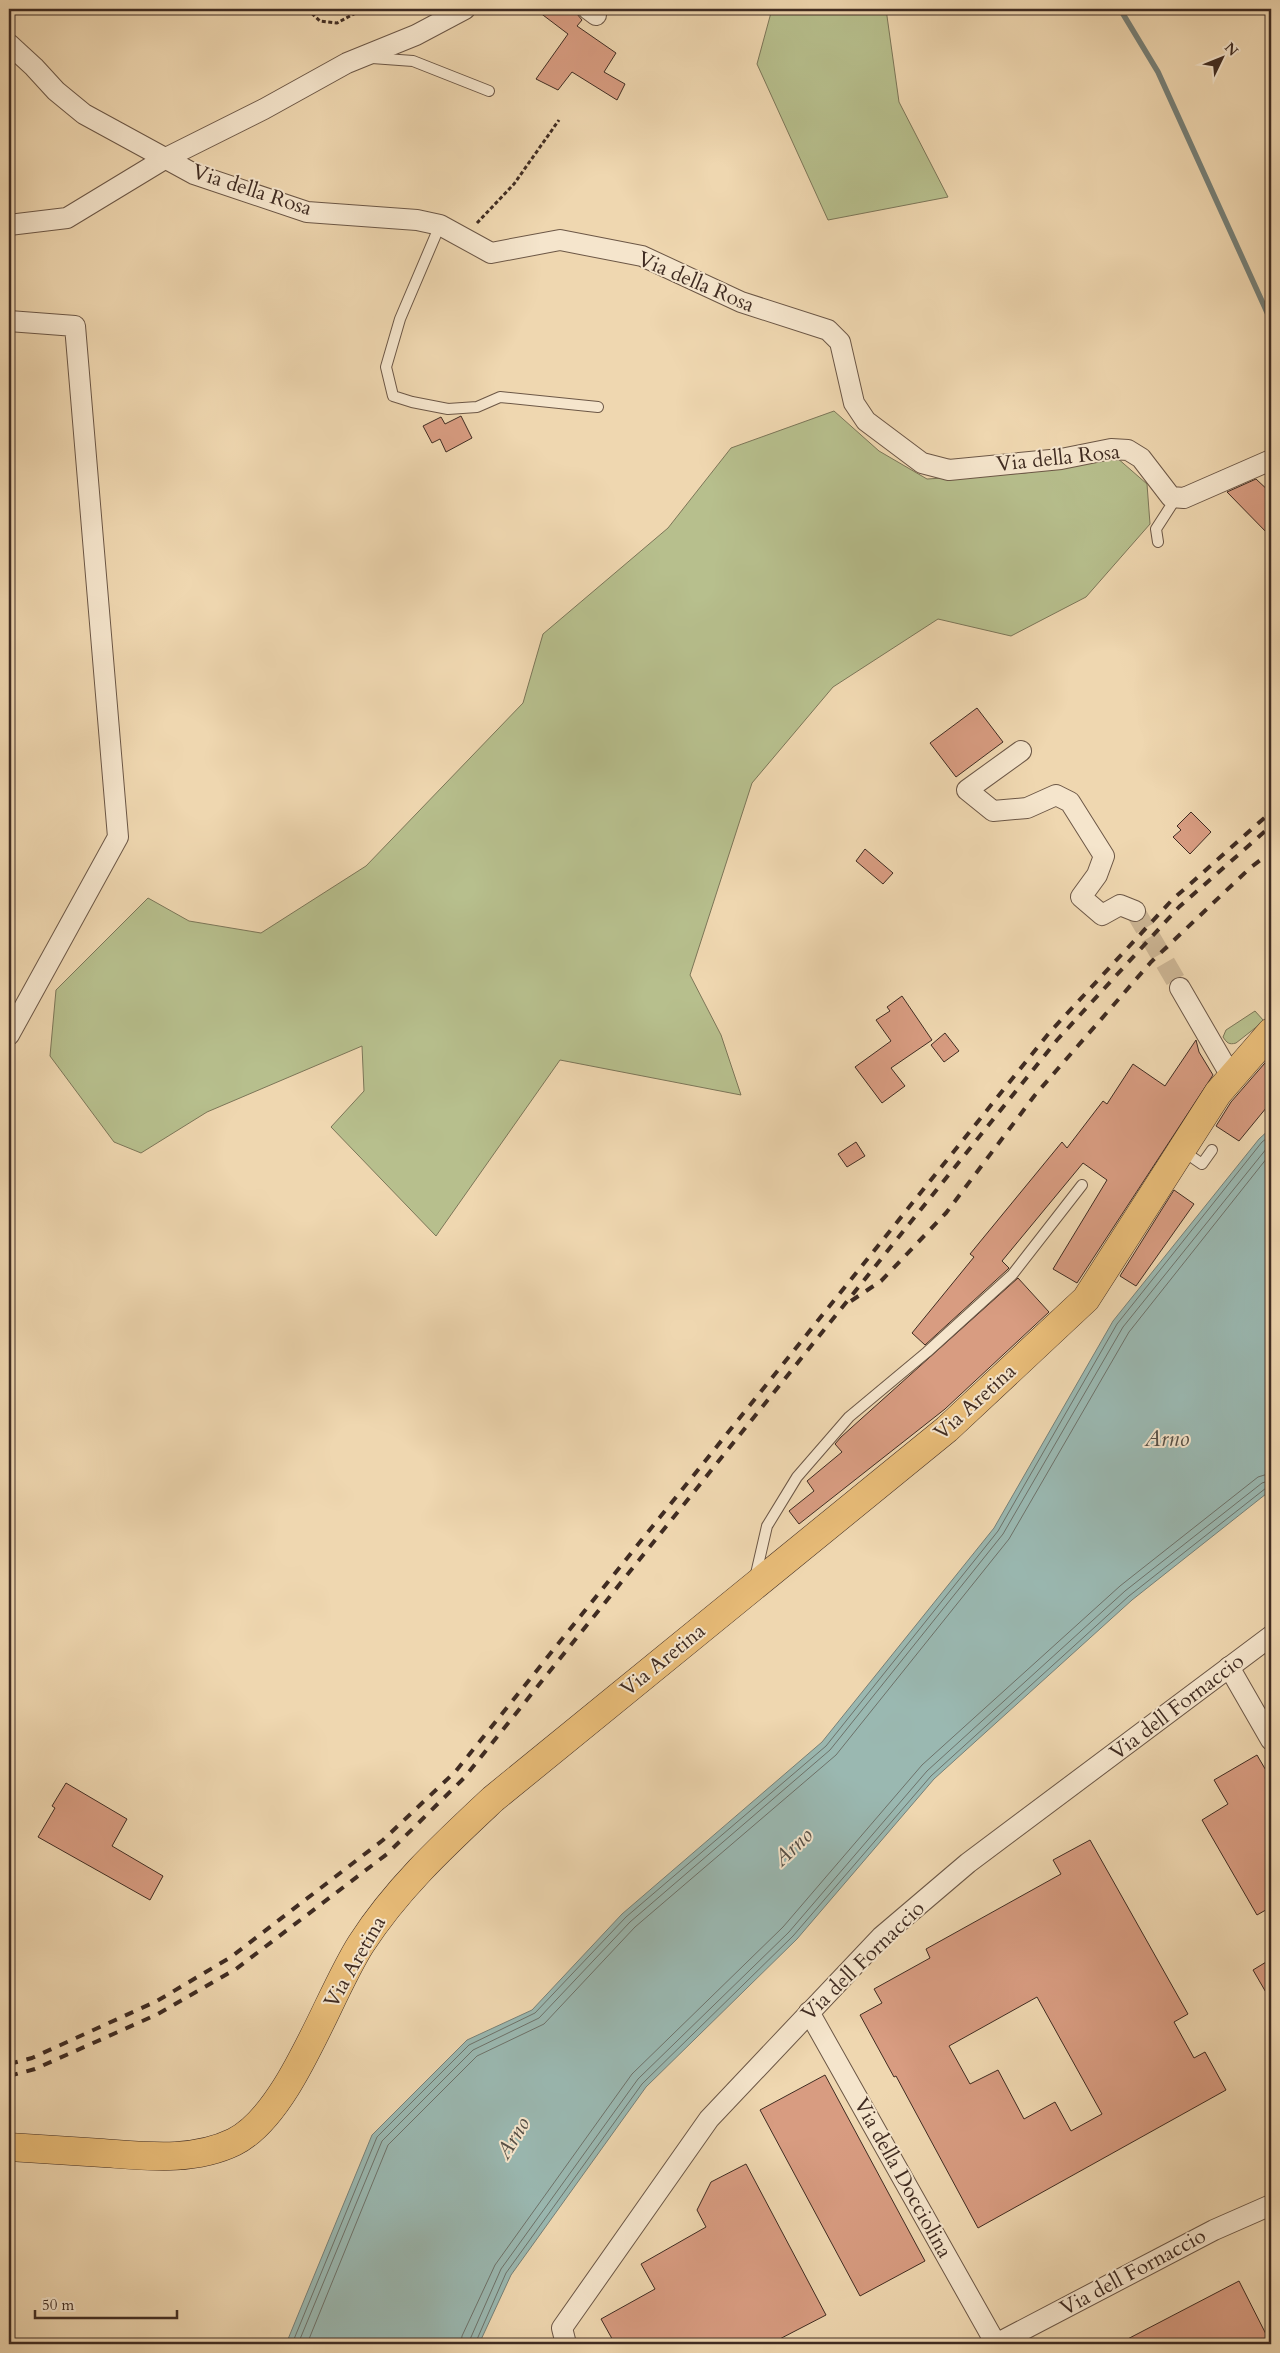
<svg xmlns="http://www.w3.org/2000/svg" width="1280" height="2353" viewBox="0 0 1280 2353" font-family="Cardo,serif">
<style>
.green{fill:#b7bf8d;stroke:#7c7658}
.water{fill:#9ab8b1;stroke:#768078}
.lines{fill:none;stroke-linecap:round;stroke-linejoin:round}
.shore{stroke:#6d726a;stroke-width:1}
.stream{stroke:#768078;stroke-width:5.5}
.building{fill:#d89c81;stroke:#402c22;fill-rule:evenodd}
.street-tunnel{stroke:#ccb594;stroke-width:20;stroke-dasharray:20 10;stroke-linecap:butt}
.lane-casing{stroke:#6c5746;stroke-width:12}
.street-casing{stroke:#6c5746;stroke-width:22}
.primary-casing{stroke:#402c22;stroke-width:29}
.path{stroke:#402c22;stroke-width:3;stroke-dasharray:4 2.5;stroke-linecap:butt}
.lane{stroke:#f5e5cc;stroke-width:10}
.street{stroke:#f5e5cc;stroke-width:20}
.primary{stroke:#e8bc78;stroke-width:28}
.rail{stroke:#402c22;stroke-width:4;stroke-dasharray:9 9;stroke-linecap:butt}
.labels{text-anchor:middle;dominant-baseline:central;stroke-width:4;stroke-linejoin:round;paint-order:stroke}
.street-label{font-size:21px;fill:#402c22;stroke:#f5e5cc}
.water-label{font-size:22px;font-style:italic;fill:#564f46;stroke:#f5e5cc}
</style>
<rect width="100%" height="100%" fill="#efd7b0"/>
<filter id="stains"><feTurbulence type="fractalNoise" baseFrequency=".004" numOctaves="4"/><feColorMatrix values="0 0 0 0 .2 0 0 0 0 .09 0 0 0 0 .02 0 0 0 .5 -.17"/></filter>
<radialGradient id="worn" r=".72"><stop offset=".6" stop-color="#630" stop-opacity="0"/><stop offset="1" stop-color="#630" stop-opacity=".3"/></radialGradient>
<g class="green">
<polygon points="772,9 886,9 899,102 948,197 828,220 757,64"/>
<polygon points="834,411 879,451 927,479 1025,473 1116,457 1147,484 1150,524 1086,597 1011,636 938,619 833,687 752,783 690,975 721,1035 741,1095 560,1060 436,1236 331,1127 364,1091 362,1046 207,1112 141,1153 114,1142 50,1056 56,990 148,898 189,921 261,933 366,866 523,703 543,634 668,528 731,448"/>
<path d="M1255,1011L1264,1021L1236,1043C1229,1045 1227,1043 1223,1037L1226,1030Z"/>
</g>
<polygon class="water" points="1271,1128 1271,1490 1132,1600 934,1779 797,1939 646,2087 511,2275 479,2344 286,2344 372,2135 467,2040 532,2010 622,1914 822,1742 994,1528 1113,1321 1259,1139"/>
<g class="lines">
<g class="shore">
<polyline points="292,2344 377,2137 469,2045 535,2013 626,1917 826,1746 998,1531 1117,1324 1262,1142 1271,1135"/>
<polyline points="298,2344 382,2141 473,2050 539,2018 630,1922 830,1750 1003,1534 1123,1327 1271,1143"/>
<polyline points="307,2344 388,2145 477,2056 544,2024 635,1927 836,1755 1009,1539 1129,1332 1271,1153"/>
<polyline points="461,2344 462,2336 495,2265 632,2074 783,1927 922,1765 1120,1586 1258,1477 1271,1473"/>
<polyline points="468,2344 501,2269 638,2079 789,1932 927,1771 1125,1591 1262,1483 1271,1480"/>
<polyline points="475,2344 506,2273 642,2084 793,1936 931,1776 1129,1596 1266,1488 1271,1487"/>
</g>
<polyline class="stream" points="1120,9 1158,72 1271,321"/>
</g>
<g class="building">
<polygon points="535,9 576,9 577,14 582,20 577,26 616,53 604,72 625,84 617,100 572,72 558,90 536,79 568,34"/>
<polygon points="461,416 472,438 446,452 440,439 432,443 423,426 441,417 445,424"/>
<polygon points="1256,479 1271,493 1271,537 1227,492"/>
<polygon points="977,708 1003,742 956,777 930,743"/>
<polygon points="1191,812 1211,832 1190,854 1173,837 1181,830 1177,826"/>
<polygon points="865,849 893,873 883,884 856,861"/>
<polygon points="902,996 932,1040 891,1068 905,1086 882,1103 855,1067 891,1041 876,1020 890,1011 887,1007"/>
<polygon points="945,1033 959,1051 944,1062 931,1045"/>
<polygon points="1196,1040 1199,1052 1213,1075 1077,1283 1053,1269 1107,1180 1083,1163 1002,1261 1009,1268 1007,1270 925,1345 912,1333 974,1257 970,1254 1062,1142 1067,1148 1103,1101 1107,1104 1133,1064 1165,1086"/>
<polygon points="1271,1056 1271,1102 1239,1141 1216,1126 1231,1102"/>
<polygon points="856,1142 865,1156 847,1167 838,1154"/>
<polygon points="1174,1190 1194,1204 1136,1286 1120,1276"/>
<polygon points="1018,1278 1049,1312 945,1409 799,1524 789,1511 814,1491 807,1481 842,1452 835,1444 841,1437"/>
<polygon points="1257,1755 1271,1779 1271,1907 1257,1915 1202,1820 1228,1804 1214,1780"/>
<polygon points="66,1783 127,1819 112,1846 163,1876 150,1900 38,1837 55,1808 52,1806"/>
<path d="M1090,1840L1188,2014L1174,2022L1194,2058L1205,2052L1226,2090L978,2228L896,2076L894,2077L860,2015L882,2003L874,1989L930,1958L926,1949L1061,1874L1053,1860ZM1037,1997L1102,2114L1071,2131L1055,2102L1024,2119L998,2070L970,2084L949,2046Z"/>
<polygon points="1271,1959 1271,2001 1253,1970"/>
<polygon points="825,2075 925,2261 860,2296 760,2110"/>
<polygon points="746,2164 826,2315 770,2344 615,2344 601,2319 655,2289 641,2264 706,2227 697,2210 711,2182"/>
<polygon points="1239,2281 1271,2344 1118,2344"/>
</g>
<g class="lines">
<polyline class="street-tunnel" points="1135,911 1180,988"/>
<g class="lane-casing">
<g id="lane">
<polyline points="372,58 413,61 489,91"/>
<polyline points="440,225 400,319 386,367 393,396 412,402 448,409 477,407 500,397 598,407"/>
<polyline points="1158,542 1156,529 1176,498"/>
<polyline points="1183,1151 1202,1164 1212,1150"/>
<polyline points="755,1578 767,1526 797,1477 849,1417 927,1352 1012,1275 1082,1185"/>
</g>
</g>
<g class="street-casing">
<g id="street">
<polyline points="588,9 596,15"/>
<polyline points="9,44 34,67 56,91 84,114 194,174 307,212 417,220 440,225 491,253 560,240 642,256 741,302 828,330 840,342 854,403 866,421 922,463 949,470 1061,459 1111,449 1128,450 1141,458 1171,497 1184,498 1271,460"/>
<polyline points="9,225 67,218 166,158 264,109 347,63 416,35 465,9"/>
<polyline points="9,321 75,326 118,837 9,1035"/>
<polyline points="1021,751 967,790 993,811 1027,808 1056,795 1070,802 1104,856 1097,875 1081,897 1102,915 1120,905 1135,911"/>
<polyline points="1180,988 1231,1076"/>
<polyline points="1229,1667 1271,1740"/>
<polyline points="809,2012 996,2344"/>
<polyline points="566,2344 562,2328 709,2119 881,1937 968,1863 1271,1636"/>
<polyline points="996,2344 1214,2230 1271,2205"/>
</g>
</g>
<g class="primary-casing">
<path id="primary" d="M9,2147C40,2149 72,2151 103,2153C146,2156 193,2162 234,2142C290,2114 327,1997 361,1944C397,1888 445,1844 493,1799L947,1429L1086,1299L1218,1093L1271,1032"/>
</g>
<g class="path">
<polyline points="307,9 320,21 337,23 363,9"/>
<polyline points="477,223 514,184 559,120"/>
</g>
<use href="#lane" class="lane"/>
<use href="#street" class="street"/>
<use href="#primary" class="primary"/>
<g class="rail">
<polyline points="851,1301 881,1281 946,1213 1035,1095 1151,962 1250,868 1271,852"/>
<polyline points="9,2064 32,2058 157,2001 231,1957 383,1840 456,1771 1049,1033 1172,900 1271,812"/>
<polyline points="9,2076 35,2069 158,2014 236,1969 387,1854 464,1778 1057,1040 1179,907 1271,826"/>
</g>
</g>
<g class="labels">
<g class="street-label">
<text transform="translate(252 190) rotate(18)">Via della Rosa</text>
<text transform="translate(696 282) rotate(23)">Via della Rosa</text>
<text transform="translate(1058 458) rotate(-6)">Via della Rosa</text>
<text transform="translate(975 1402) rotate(-42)">Via Aretina</text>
<text transform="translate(663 1660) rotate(-39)">Via Aretina</text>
<text transform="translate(1177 1707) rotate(-37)">Via dell Fornaccio</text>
<text transform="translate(863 1961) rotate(-44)">Via dell Fornaccio</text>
<text transform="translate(355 1962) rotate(-60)">Via Aretina</text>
<text transform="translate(903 2178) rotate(61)">Via della Docciolina</text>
<text transform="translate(1133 2272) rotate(-28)">Via dell Fornaccio</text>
</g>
<g class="water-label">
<text x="1167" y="1439">Arno</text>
<text transform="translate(793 1847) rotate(-43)">Arno</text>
<text transform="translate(513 2138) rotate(-59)">Arno</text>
</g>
</g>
<rect width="1280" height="2353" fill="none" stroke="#efd7b0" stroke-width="30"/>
<rect x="10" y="10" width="1260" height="2333" fill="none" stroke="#402c22" stroke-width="2.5"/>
<rect x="15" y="15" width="1250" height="2323" fill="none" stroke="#402c22"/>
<g transform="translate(1222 58) rotate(47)" stroke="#f5e5cc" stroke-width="4" paint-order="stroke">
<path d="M0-4L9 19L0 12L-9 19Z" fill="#402c22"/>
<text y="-8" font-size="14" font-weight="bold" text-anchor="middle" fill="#402c22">N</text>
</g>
<path d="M35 2310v8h142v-8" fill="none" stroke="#402c22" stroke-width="2.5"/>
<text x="42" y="2310" font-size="15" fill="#402c22" stroke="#f5e5cc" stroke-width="4" paint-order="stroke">50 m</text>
<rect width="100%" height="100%" filter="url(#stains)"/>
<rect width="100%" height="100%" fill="url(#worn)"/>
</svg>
